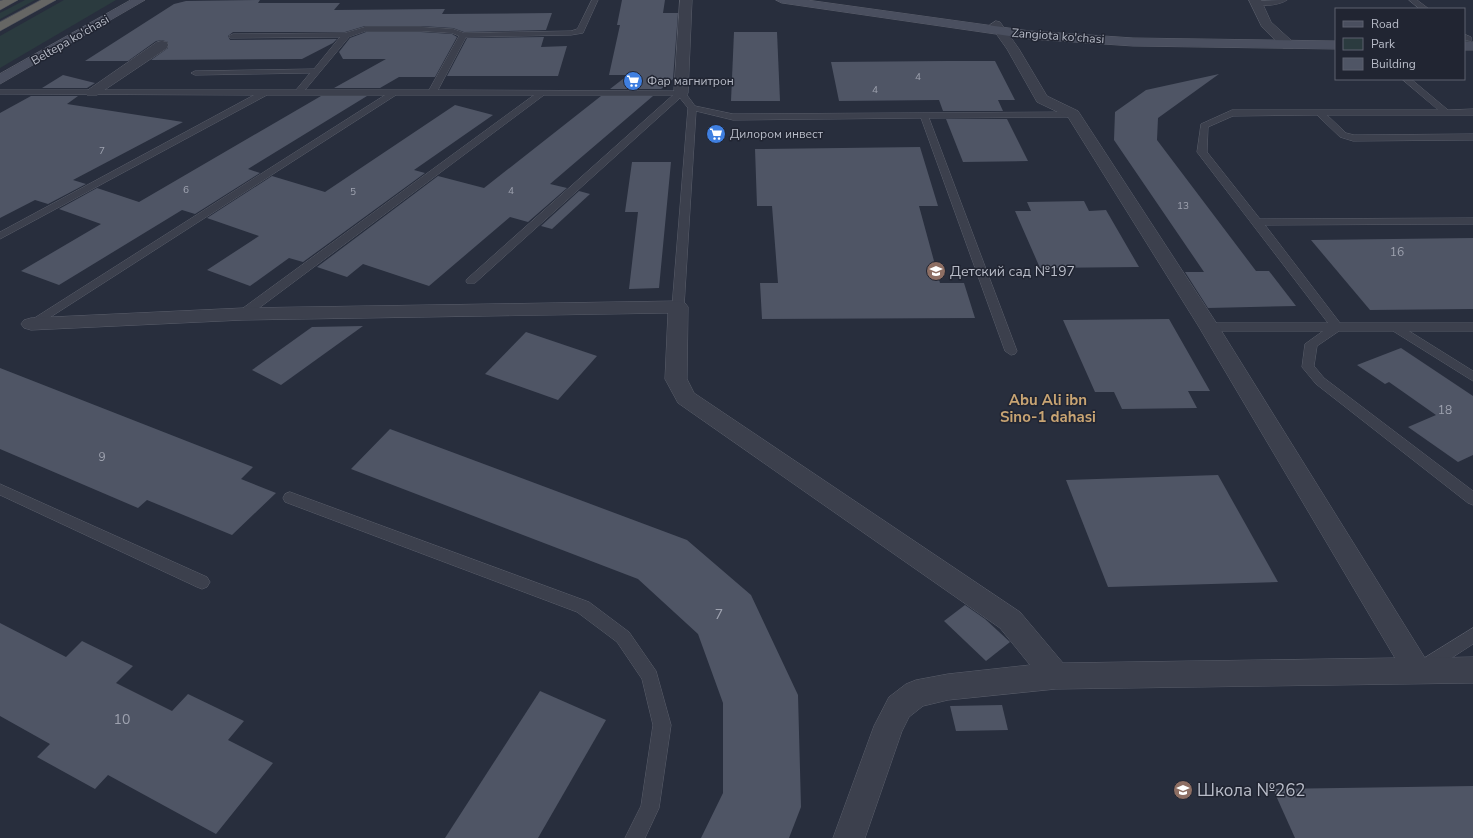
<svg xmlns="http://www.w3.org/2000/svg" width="1473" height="838" viewBox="0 0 1473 838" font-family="'Nunito Sans',sans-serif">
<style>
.green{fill:#2b3b3f}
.building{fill:#4f5565}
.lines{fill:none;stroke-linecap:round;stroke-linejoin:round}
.service-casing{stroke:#5a5e6b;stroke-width:1}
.minor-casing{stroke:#5a5e6b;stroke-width:1}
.secondary-casing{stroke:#5a5e6b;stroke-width:1}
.trunk-casing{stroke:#474b58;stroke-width:1}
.service{fill:#3c404d;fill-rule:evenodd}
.minor{fill:#3c404d;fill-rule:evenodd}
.secondary{fill:#4a4f5f;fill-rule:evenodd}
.trunk{fill:#666664;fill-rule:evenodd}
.labels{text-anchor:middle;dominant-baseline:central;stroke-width:3;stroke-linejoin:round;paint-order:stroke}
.far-number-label{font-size:10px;fill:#9ea2af}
.far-street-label{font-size:12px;fill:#b8bcc8;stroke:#212532}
.far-poi-label{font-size:12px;fill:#b8bcc8;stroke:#212532;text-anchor:start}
.number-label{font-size:12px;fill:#9ea2af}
.poi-label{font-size:14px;fill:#b8bcc8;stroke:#212532;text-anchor:start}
.near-number-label{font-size:14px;fill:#9ea2af}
.neighbourhood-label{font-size:15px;font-weight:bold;fill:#c8a473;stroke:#212532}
.near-poi-label{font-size:17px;fill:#b8bcc8;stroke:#212532;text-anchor:start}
</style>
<rect width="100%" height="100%" fill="#282e3d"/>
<g class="green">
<polygon points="25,0 35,0 0,19 0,13"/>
<polygon points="64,0 116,0 0,68 0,36"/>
</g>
<g class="building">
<polygon points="260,0 258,3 340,3 334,10 445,9 442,14 552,13 546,30 464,32 453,28 421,26 365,26 345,32 233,32 228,36 230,40 337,39 333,43 302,59 151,60 168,48 168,42 162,40 156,41 128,61 85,61 174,4 186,1"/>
<polygon points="622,0 665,0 663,13 678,13 673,79 661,89 610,89 628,75 609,75 620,25 617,25"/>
<polygon points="366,32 421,32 452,34 457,37 435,77 399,77 380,88 334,88 386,59 343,59 339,52 350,38"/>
<polygon points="734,32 777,32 780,101 731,101"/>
<polygon points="544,37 541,47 567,46 558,76 447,76 467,38"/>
<polygon points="946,61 995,61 1015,100 998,100 1003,111 943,111 939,100 839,101 831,62"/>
<polygon points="1219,74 1158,118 1157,140 1256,271 1269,271 1296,306 1208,308 1185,272 1204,272 1114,140 1115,112 1146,90"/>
<polygon points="63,75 95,83 87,88 42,88"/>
<polygon points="31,96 78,96 67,104 183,122 73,180 86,184 48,204 35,200 0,218 0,113"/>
<polygon points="321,96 367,96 248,169 260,173 195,214 182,210 59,285 21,271 101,224 59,209 97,188 139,202"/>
<polygon points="601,96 653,96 550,184 567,188 528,222 510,217 429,286 363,264 347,277 317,267 438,176 484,188"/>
<polygon points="455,105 493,115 414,170 425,173 303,262 289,258 250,286 207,270 259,236 207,218 272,176 325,192"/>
<polygon points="946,119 1007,119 1028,161 963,162"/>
<polygon points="920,147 938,206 919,206 940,283 964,283 975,318 762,319 760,283 778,283 772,206 757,206 755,149"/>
<polygon points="632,162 671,162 659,288 629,289 638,212 625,212"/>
<polygon points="579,191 590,194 552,229 541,226"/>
<polygon points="1084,201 1089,211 1106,210 1139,267 1040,268 1015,211 1031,211 1027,202"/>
<polygon points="1473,238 1473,309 1370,310 1311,240"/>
<polygon points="1169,319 1210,391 1188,391 1197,408 1122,409 1114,392 1095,392 1063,320"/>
<polygon points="363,326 281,385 252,370 312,327"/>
<polygon points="526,332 597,356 558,400 485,374"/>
<polygon points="1401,348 1473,396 1473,455 1458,462 1408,427 1436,415 1389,382 1385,384 1357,365"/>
<polygon points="0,368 253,467 241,479 276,493 232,535 147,500 138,508 0,449"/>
<polygon points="390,429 687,540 751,595 798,695 801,807 789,838 701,838 723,793 723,703 698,634 638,579 351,469"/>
<polygon points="1218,475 1278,582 1108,587 1066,480"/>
<polygon points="965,605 985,619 1010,642 986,661 944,621"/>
<polygon points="0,623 66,657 82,641 133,666 116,683 172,711 188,694 244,721 228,740 273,763 216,834 108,775 95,789 37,757 50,744 0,716"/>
<polygon points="540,691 606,720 538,838 445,838"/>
<polygon points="1002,705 1008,730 956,731 950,706"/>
<polygon points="1473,786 1473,838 1295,838 1273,789"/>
</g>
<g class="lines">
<g class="service-casing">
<g id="service">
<path d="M592,0H598L583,33L571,35L466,37L438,90L681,91H684L695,106L733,114L1076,112L1077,114L1073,117L929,118L1017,351L1015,354L1011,355L1005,351L921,118L733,120L696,111L684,307L678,311L672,307L688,108L680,98L475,283H467L466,281L467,279L673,95H544L247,317H239L237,314L239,311L534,95H396L35,327L31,328L25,324L385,95H267L0,239V232L254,95L0,94V90H296L310,73L195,75L191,73L195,71L314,69L340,37L230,38L229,36L233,34L345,33L365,27H421L453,29L464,33L571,31L577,29ZM366,31H421L452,33L459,36L429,90H305L349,37Z"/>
<path d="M1287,0C1281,5 1259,8 1253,3L1256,1Z"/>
<polygon points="1409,0 1417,0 1429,9 1420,9"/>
<polygon points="1464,34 1471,37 1471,41 1464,40"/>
<polygon points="1402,79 1411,79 1448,110 1473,109 1473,115 1327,115 1346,133 1354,135 1473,134 1473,140 1353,141 1340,137 1317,115 1233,116 1208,127 1207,152 1260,219 1473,218 1473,224 1265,225 1340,323 1473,323 1473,331 1409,331 1473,371 1473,381 1393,331 1339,331 1317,346 1314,366 1324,378 1473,491 1473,505 1468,503 1316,384 1302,367 1305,344 1323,331 1209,331 1203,327 1209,323 1328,323 1197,152 1201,124 1232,110 1438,110"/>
<polygon points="0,484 207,577 210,582 207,587 202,589 197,587 0,495"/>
<polygon points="290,492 589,602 629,632 656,671 671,725 659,808 645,838 625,838 641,806 653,725 642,679 617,642 577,612 285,502 283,498 285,494"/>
<polygon points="1473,628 1473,644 1430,672 1424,675 1418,672 1416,667 1418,662"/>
</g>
</g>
<g class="minor-casing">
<g id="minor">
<polygon points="680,0 692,0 688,93 686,96 676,96 674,93"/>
<polygon points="1249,0 1261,0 1271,22 1293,42 1294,45 1293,48 1283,48 1262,27"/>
<polygon points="996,21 1000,22 1019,49 1047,96 1078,111 1080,114 1219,327 1425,658 1473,657 1473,683 1056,689 948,700 923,706 909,717 902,731 865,838 833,838 874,726 889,697 906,684 916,680 948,674 1030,665 1000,628 678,403 665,379 668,313 243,320 31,330 24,328 21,324 24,320 31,318 243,308 678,301 685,303 688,307 687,379 694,393 1020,612 1063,663 1395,658 1199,327 1068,117 1037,102 1007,49 990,25"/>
<polygon points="162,41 167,42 168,45 167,48 97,95 87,95 85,92 157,42"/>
</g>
</g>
<g class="secondary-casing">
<g id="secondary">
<polygon points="131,0 145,0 0,84 0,74"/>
<polygon points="776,0 807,0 1030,31 1133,38 1336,41 1336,49 1133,46 1030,39 782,3"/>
<rect x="1464" y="42" width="9" height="8"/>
</g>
</g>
<g class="trunk-casing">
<g id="trunk">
<polygon points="3,0 18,0 0,10 0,1"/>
<polygon points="41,0 56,0 0,31 0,22"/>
</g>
</g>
<use href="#service" class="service"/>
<use href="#minor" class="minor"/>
<use href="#secondary" class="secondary"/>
<use href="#trunk" class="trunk"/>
</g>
<defs>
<g id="supermarket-disc" transform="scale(1)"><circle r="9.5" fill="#3f7fe0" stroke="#212532"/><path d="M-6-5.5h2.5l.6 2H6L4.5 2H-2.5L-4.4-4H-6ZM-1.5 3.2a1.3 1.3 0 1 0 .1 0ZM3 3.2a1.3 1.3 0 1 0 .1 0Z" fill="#fff"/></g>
<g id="school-disc" transform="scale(1)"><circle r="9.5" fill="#8d6e63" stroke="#212532"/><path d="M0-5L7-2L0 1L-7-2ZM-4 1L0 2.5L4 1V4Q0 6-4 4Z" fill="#fff"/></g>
</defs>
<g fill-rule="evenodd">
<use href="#supermarket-disc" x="633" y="81"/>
<use href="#supermarket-disc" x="716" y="134"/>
<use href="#school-disc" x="936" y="271"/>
<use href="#school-disc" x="1183" y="790"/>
</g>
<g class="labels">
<g class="far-number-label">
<text x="918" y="77">4</text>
<text x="875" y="90">4</text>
<text x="102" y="151">7</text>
<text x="186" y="190">6</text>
<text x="511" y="191">4</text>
<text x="353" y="192">5</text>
<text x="1183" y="206">13</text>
</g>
<g class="far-street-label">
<text transform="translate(1058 36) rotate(4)">Zangiota ko'chasi</text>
<text transform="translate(70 40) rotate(-30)">Beltepa ko'chasi</text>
</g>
<g class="far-poi-label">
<text x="647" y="81">Фар магнитрон</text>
<text x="730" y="134">Дилором инвест</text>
</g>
<g class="number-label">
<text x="1397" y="252">16</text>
<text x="1445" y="410">18</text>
<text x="102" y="457">9</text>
</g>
<g class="poi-label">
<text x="950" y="271">Детский сад №197</text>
</g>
<g class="near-number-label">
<text x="719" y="614">7</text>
<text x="122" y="719">10</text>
</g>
<g class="neighbourhood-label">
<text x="1048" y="400">Abu Ali ibn<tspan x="1048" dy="17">Sino-1 dahasi</tspan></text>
</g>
<g class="near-poi-label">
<text x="1197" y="790">Школа №262</text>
</g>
</g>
<rect x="1335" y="8" width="130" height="72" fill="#212532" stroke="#5d616e"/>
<rect x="1343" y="21" width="20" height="6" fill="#4a4f5f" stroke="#5d616e"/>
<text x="1371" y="28" font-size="12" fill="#b8bcc8">Road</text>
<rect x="1343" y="38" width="20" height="12" fill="#2b3b3f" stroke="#5d616e"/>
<text x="1371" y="48" font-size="12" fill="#b8bcc8">Park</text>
<rect x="1343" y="58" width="20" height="12" fill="#4f5565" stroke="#5d616e"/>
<text x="1371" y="68" font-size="12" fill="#b8bcc8">Building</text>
</svg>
